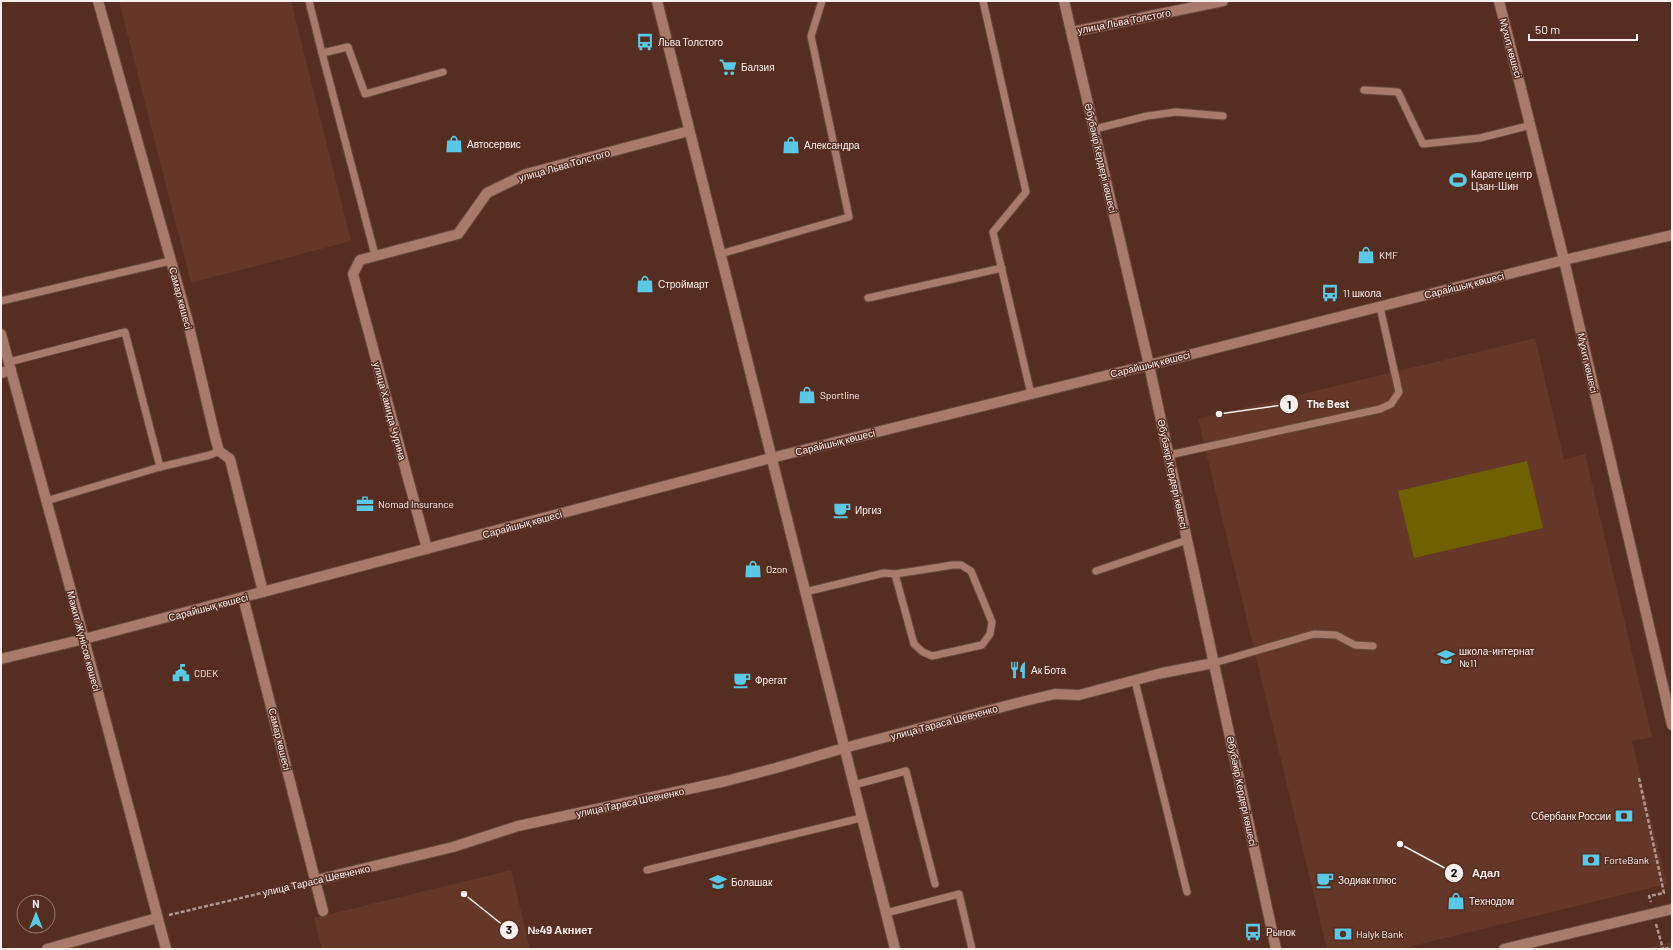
<svg xmlns="http://www.w3.org/2000/svg" width="1673" height="950" viewBox="0 0 1673 950" font-family="Barlow,sans-serif">
<style>
.built{fill:#653728}
.green{fill:#6f6000}
.lines{fill:none;stroke-linecap:round;stroke-linejoin:round}
.service-casing{stroke:#684a3f;stroke-width:9}
.minor-casing{stroke:#684a3f;stroke-width:12}
.tertiary-casing{stroke:#684a3f;stroke-width:12}
.path{stroke:#af968f;stroke-width:2.5;stroke-dasharray:4 2;stroke-linecap:butt}
.service{stroke:#a87a6b;stroke-width:7}
.minor{stroke:#a87a6b;stroke-width:10}
.tertiary{stroke:#a87a6b;stroke-width:10}
.labels{text-anchor:middle;dominant-baseline:central;stroke-width:3;stroke-linejoin:round;paint-order:stroke}
.street-label{font-size:10px;fill:#fbf0ed;stroke:#562e21}
.poi-label{font-size:10px;fill:#fbf0ed;stroke:#562e21;text-anchor:start}
.leader{fill:none;stroke:#fbf0ed;stroke-width:1.5}
.callout-dot{fill:#fbf0ed;stroke:#562e21;stroke-width:1.5}
.mark-label{font-size:12px;text-anchor:middle;font-weight:bold;fill:#111}
.callout-label{font-size:11px;text-anchor:middle;font-weight:bold;fill:#fbf0ed;stroke:#562e21;stroke-width:3;stroke-linejoin:round;paint-order:stroke}
</style>
<rect width="100%" height="100%" fill="#562e21"/>
<g class="built">
<polygon points="119,1 291,1 351,241 191,283"/>
<polygon points="1535,338 1564,460 1585,454 1652,737 1632,741 1667,884 1400,949 1327,949 1198,419"/>
<polygon points="511,870 530,949 322,949 314,918"/>
<polygon points="1672,942 1672,949 1643,949"/>
</g>
<polygon class="green" points="1527,461 1543,528 1414,558 1398,491"/>
<g class="lines">
<g class="service-casing">
<g id="service">
<polyline points="309,1 322,53 348,47 365,94 443,72"/>
<polyline points="983,1 1026,192 993,232 1031,394"/>
<polyline points="322,53 375,255"/>
<polyline points="1364,90 1398,92 1423,144 1480,138 1531,125"/>
<polyline points="1095,129 1147,116 1176,112 1223,116"/>
<polyline points="720,254 849,217 811,36 822,1"/>
<polyline points="868,298 1002,268"/>
<polyline points="1,301 170,261"/>
<polyline points="9,362 125,332 160,467 46,501"/>
<polyline points="1169,455 1380,409 1391,404 1399,392 1380,307"/>
<polyline points="160,467 210,455 219,451"/>
<polyline points="1096,571 1187,540"/>
<polyline points="805,592 884,573 895,574 953,565 961,565 971,571 992,622 990,634 982,645 932,656 923,652 914,644 895,574"/>
<polyline points="1214,663 1314,634 1336,635 1355,645 1373,646"/>
<polyline points="1135,681 1187,892"/>
<polyline points="854,785 906,771 935,884"/>
<polyline points="647,870 861,818"/>
<polyline points="886,913 959,894 972,949"/>
</g>
</g>
<g class="minor-casing">
<g id="minor">
<polyline points="98,1 187,318 215,437 219,451 230,459 263,592"/>
<polyline points="1064,1 1149,365 1276,949"/>
<polyline points="1072,32 1223,1"/>
<polyline points="1,334 84,639 166,949"/>
<polyline points="1,373 11,370"/>
<polyline points="427,549 353,274 360,260 458,234 487,193 526,174 689,131"/>
<polyline points="243,597 323,911"/>
<polyline points="316,880 453,847 518,826 726,781 776,768 844,748 1025,701 1055,694 1079,695 1162,673 1214,663"/>
<polyline points="47,949 157,918"/>
<polyline points="1504,949 1672,909"/>
</g>
</g>
<g class="tertiary-casing">
<g id="tertiary">
<polyline points="657,1 895,949"/>
<polyline points="1499,1 1564,260 1672,725"/>
<polyline points="1,659 84,639 771,458 1149,365 1564,260 1672,235"/>
</g>
</g>
<g class="path">
<polyline points="1639,778 1664,893 1649,896 1651,902"/>
<polyline points="169,915 304,883"/>
<polyline points="1656,924 1663,949"/>
<polyline points="1665,949 1672,947"/>
</g>
<use href="#service" class="service"/>
<use href="#minor" class="minor"/>
<use href="#tertiary" class="tertiary"/>
</g>
<defs>
<g id="bus-bare" transform="scale(1.38)"><path d="M-5-6H5V4H4V6H2V4H-2V6H-4V4H-5ZM-3.5-4V0h7V-4ZM-3.5 1.2v1.5H-2V1.2ZM2 1.2v1.5H3.5V1.2Z" fill="#5bc8e6" stroke="#562e21" stroke-width="2.5" paint-order="stroke"/></g>
<g id="supermarket-bare" transform="scale(1.38)"><path d="M-6-5.5h2.5l.6 2H6L4.5 2H-2.5L-4.4-4H-6ZM-1.5 3.2a1.3 1.3 0 1 0 .1 0ZM3 3.2a1.3 1.3 0 1 0 .1 0Z" fill="#5bc8e6" stroke="#562e21" stroke-width="2.5" paint-order="stroke"/></g>
<g id="shop-bare" transform="scale(1.38)"><path d="M-5-2.5h2.3a2.7 3.5 0 0 1 5.4 0H5L5.5 6h-11ZM-1.5-2.5h3a1.5 2.3 0 0 0-3 0Z" fill="#5bc8e6" stroke="#562e21" stroke-width="2.5" paint-order="stroke"/></g>
<g id="stadium-bare" transform="scale(1.38)"><path d="M0-5a6.5 5 0 1 0 0 10a6.5 5 0 1 0 0-10ZM-3.5-1.8h7v3.6h-7Z" fill="#5bc8e6" stroke="#562e21" stroke-width="2.5" paint-order="stroke"/></g>
<g id="office-bare" transform="scale(1.38)"><path d="M-6-3h4V-5.5h4V-3h4V5H-6ZM-1-4.5V-3h2v-1.5ZM-6 0V1H6V0Z" fill="#5bc8e6" stroke="#562e21" stroke-width="2.5" paint-order="stroke"/></g>
<g id="cafe-bare" transform="scale(1.38)"><path d="M-5.5-4.5H6V0H3Q3 3.5 0 3.5H-2.5Q-5.5 3.5-5.5 0ZM3-3.2v2h1.7v-2ZM-6 4.5H4V6H-6Z" fill="#5bc8e6" stroke="#562e21" stroke-width="2.5" paint-order="stroke"/></g>
<g id="school-bare" transform="scale(1.38)"><path d="M0-5L7-2L0 1L-7-2ZM-4 1L0 2.5L4 1V4Q0 6-4 4Z" fill="#5bc8e6" stroke="#562e21" stroke-width="2.5" paint-order="stroke"/></g>
<g id="restaurant-bare" transform="scale(1.38)"><path d="M-5-6h1v4h1v-4h1v4h1v-4h1v5L-1.5 .5V6h-2V.5L-5-1ZM5-6V6H3V1.5H1.5Q1.5-4 5-6Z" fill="#5bc8e6" stroke="#562e21" stroke-width="2.5" paint-order="stroke"/></g>
<g id="civic-bare" transform="scale(1.38)"><path d="M-.6-6.5H3V-4.5H.6V-3L4-1V1h2V6H-6V1h2V-1L-.6-3ZM-1.2 2.5V6h2.4V2.5Z" fill="#5bc8e6" stroke="#562e21" stroke-width="2.5" paint-order="stroke"/></g>
<g id="bank-bare" transform="scale(1.38)"><path d="M-6-4H6V4H-6ZM0-2.3a2.3 2.3 0 1 0 0 4.6a2.3 2.3 0 1 0 0-4.6Z" fill="#5bc8e6" stroke="#562e21" stroke-width="2.5" paint-order="stroke"/></g>
</defs>
<g fill-rule="evenodd">
<use href="#bus-bare" x="645" y="42"/>
<use href="#supermarket-bare" x="728" y="67"/>
<use href="#shop-bare" x="454" y="144"/>
<use href="#shop-bare" x="791" y="145"/>
<use href="#stadium-bare" x="1458" y="180"/>
<use href="#shop-bare" x="1366" y="255"/>
<use href="#shop-bare" x="645" y="284"/>
<use href="#bus-bare" x="1330" y="293"/>
<use href="#shop-bare" x="807" y="395"/>
<use href="#office-bare" x="365" y="504"/>
<use href="#cafe-bare" x="842" y="510"/>
<use href="#shop-bare" x="753" y="569"/>
<use href="#school-bare" x="1446" y="657"/>
<use href="#restaurant-bare" x="1018" y="670"/>
<use href="#civic-bare" x="181" y="673"/>
<use href="#cafe-bare" x="742" y="680"/>
<use href="#bank-bare" x="1624" y="816"/>
<use href="#bank-bare" x="1591" y="860"/>
<use href="#cafe-bare" x="1325" y="880"/>
<use href="#school-bare" x="718" y="882"/>
<use href="#shop-bare" x="1456" y="901"/>
<use href="#bus-bare" x="1253" y="932"/>
<use href="#bank-bare" x="1343" y="934"/>
</g>
<g class="labels">
<g class="street-label">
<text transform="translate(1124 21) rotate(-11)">улица Льва Толстого</text>
<text transform="translate(1511 48) rotate(75)">Мұхит көшесі</text>
<text transform="translate(1101 158) rotate(77)">Әбубәкір Кердері көшесі</text>
<text transform="translate(564 165) rotate(-16)">улица Льва Толстого</text>
<text transform="translate(1464 285) rotate(-14)">Сарайшық көшесі</text>
<text transform="translate(181 298) rotate(75)">Самар көшесі</text>
<text transform="translate(1588 363) rotate(77)">Мұхит көшесі</text>
<text transform="translate(1150 364) rotate(-14)">Сарайшық көшесі</text>
<text transform="translate(390 411) rotate(75)">улица Хамида Чурина</text>
<text transform="translate(835 442) rotate(-14)">Сарайшық көшесі</text>
<text transform="translate(1173 474) rotate(78)">Әбубәкір Кердері көшесі</text>
<text transform="translate(522 524) rotate(-15)">Сарайшық көшесі</text>
<text transform="translate(208 607) rotate(-15)">Сарайшық көшесі</text>
<text transform="translate(84 641) rotate(75)">Мәжит Жүнісов көшесі</text>
<text transform="translate(944 722) rotate(-15)">улица Тараса Шевченко</text>
<text transform="translate(280 739) rotate(76)">Самар көшесі</text>
<text transform="translate(1242 791) rotate(78)">Әбубәкір Кердері көшесі</text>
<text transform="translate(630 802) rotate(-12)">улица Тараса Шевченко</text>
<text transform="translate(316 880) rotate(-13)">улица Тараса Шевченко</text>
</g>
<g class="poi-label">
<text x="658" y="42">Льва Толстого</text>
<text x="741" y="67">Балзия</text>
<text x="467" y="144">Автосервис</text>
<text x="804" y="145">Александра</text>
<text x="1471" y="174">Карате центр<tspan x="1471" dy="12">Цзан-Шин</tspan></text>
<text x="1379" y="255">KMF</text>
<text x="658" y="284">Строймарт</text>
<text x="1343" y="293">11 школа</text>
<text x="820" y="395">Sportline</text>
<text x="378" y="504">Nomad Insurance</text>
<text x="855" y="510">Иргиз</text>
<text x="766" y="569">Ozon</text>
<text x="1459" y="651">школа-интернат<tspan x="1459" dy="12">№11</tspan></text>
<text x="1031" y="670">Ак Бота</text>
<text x="194" y="673">CDEK</text>
<text x="755" y="680">Фрегат</text>
<text x="1611" y="816" text-anchor="end">Сбербанк России</text>
<text x="1604" y="860">ForteBank</text>
<text x="1338" y="880">Зодиак плюс</text>
<text x="731" y="882">Болашак</text>
<text x="1469" y="901">Технодом</text>
<text x="1266" y="932">Рынок</text>
<text x="1356" y="934">Halyk Bank</text>
</g>
</g>
<path class="leader" d="M1219 414L1289 404M1400 844L1454 873M464 894L509 930"/>
<g class="callout-dot">
<circle cx="1219" cy="414" r="4"/>
<circle cx="1400" cy="844" r="4"/>
<circle cx="464" cy="894" r="4"/>
<circle cx="1289" cy="404" r="10"/>
<circle cx="1454" cy="873" r="10"/>
<circle cx="509" cy="930" r="10"/>
</g>
<g class="mark-label">
<text x="1289" y="409">1</text>
<text x="1454" y="877">2</text>
<text x="509" y="934">3</text>
</g>
<g class="callout-label">
<text x="1328" y="408">The Best</text>
<text x="1486" y="877">Адал</text>
<text x="560" y="934">№49 Акниет</text>
</g>
<rect width="1673" height="950" fill="none" stroke="#fbf0ed" stroke-width="4"/>
<g transform="translate(36 914)"><circle r="19" fill="#562e21" stroke="#987c73"/>
<path d="M0-3L7 15L0 10L-7 15Z" fill="#5bc8e6"/>
<text y="-6" font-size="11" font-weight="bold" text-anchor="middle" fill="#fbf0ed">N</text>
</g>
<path d="M1529 34v6h108v-6" fill="none" stroke="#fbf0ed" stroke-width="2"/>
<text x="1535" y="34" font-size="12" fill="#fbf0ed" stroke="#562e21" stroke-width="3" paint-order="stroke">50 m</text>
</svg>
